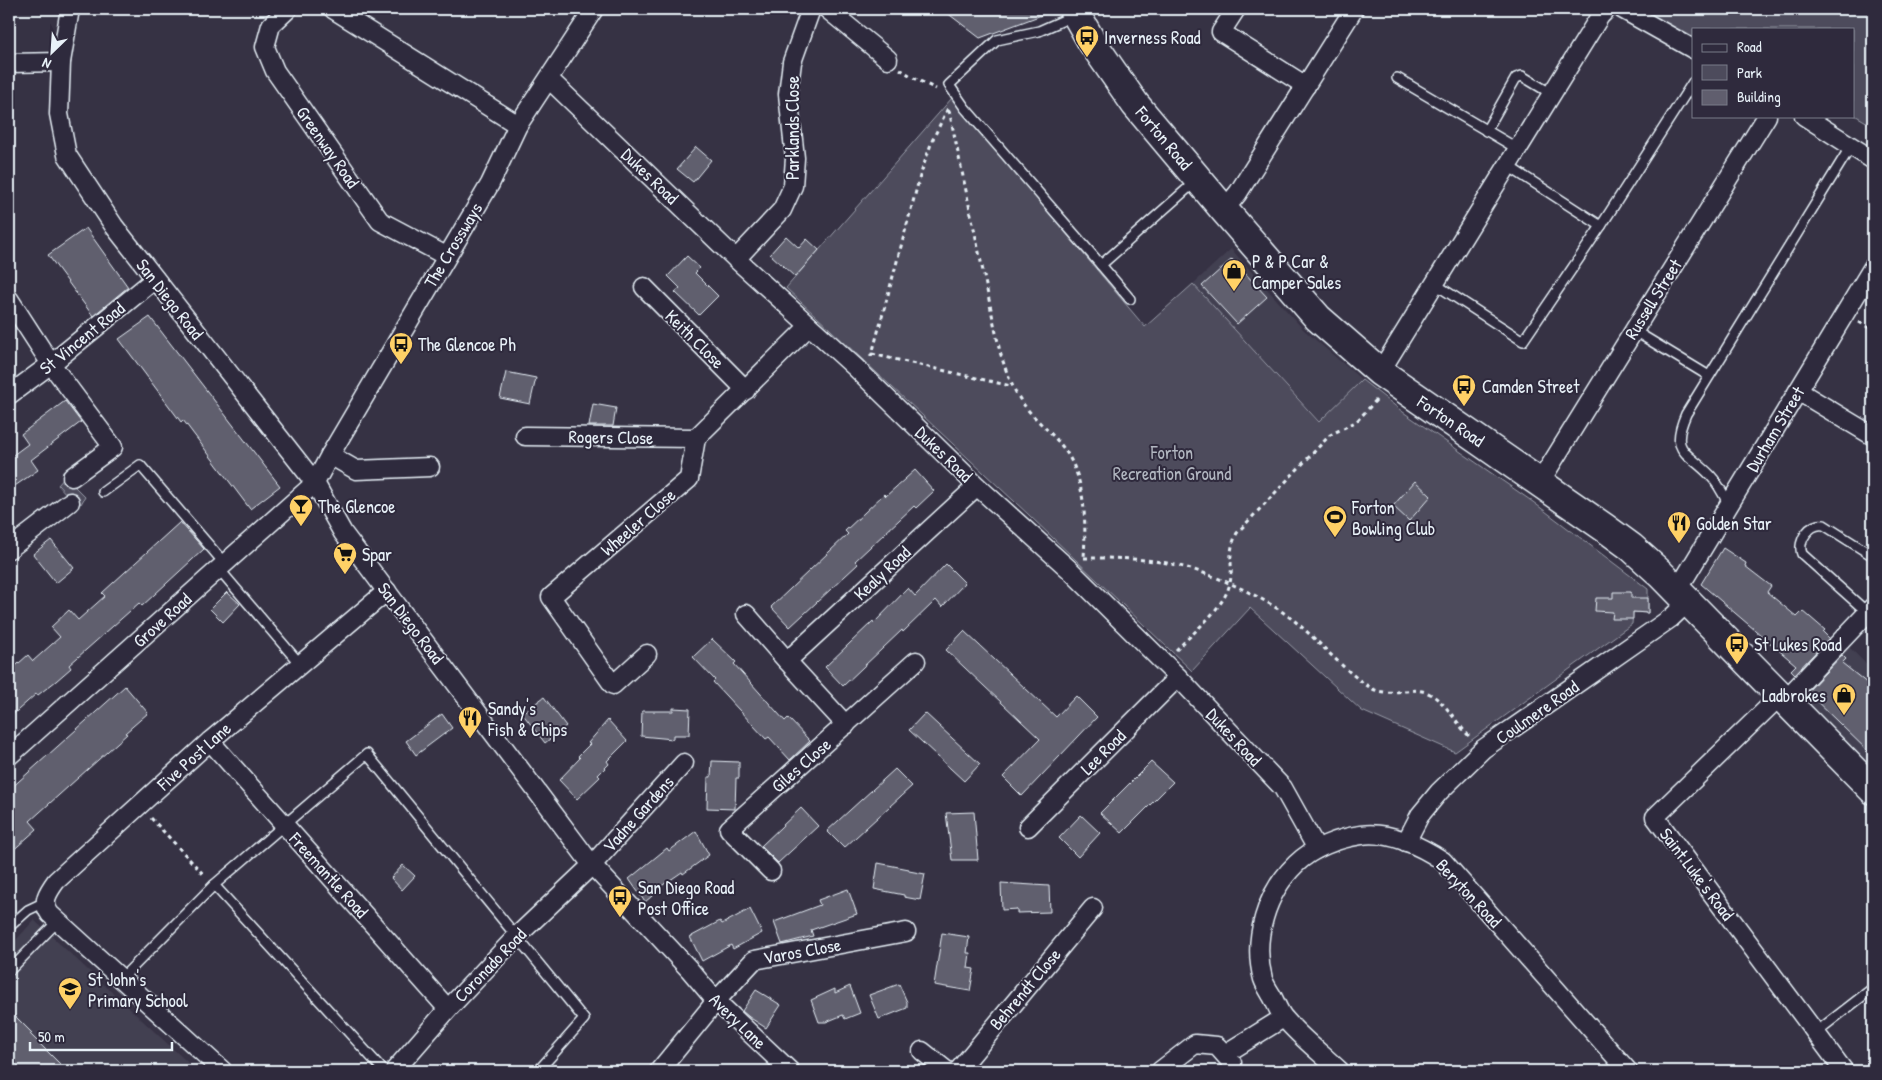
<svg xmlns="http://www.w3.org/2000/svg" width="1882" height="1080" viewBox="0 0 1882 1080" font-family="'Patrick Hand',sans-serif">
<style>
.built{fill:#433f51}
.green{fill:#4d4b5c;stroke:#9a9eaa}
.building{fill:#605e6e;stroke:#e8f1f8}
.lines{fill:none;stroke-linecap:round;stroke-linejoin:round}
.service-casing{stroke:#e8f1f8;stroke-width:12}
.minor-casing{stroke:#e8f1f8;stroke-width:21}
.primary-casing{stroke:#e8f1f8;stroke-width:31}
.path{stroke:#e8f1f8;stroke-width:3;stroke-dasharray:4 4;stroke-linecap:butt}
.service{stroke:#2f2a3d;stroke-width:9}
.minor{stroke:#2f2a3d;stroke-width:18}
.primary{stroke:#2f2a3d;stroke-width:28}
.labels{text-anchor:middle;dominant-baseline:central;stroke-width:4;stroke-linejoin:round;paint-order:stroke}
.poi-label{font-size:18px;fill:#e8f1f8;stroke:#2f2a3d;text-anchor:start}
.street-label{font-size:18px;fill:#e8f1f8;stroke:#2f2a3d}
.park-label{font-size:18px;fill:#b2b7c1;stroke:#2f2a3d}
</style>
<rect width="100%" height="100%" fill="#363244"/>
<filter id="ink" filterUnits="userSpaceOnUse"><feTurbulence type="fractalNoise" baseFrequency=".02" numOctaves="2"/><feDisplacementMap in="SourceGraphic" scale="10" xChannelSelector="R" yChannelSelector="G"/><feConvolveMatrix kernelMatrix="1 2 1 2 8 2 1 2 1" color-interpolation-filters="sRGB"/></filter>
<g filter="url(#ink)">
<g class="built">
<polygon points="1231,249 1303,329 1362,380 1320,422 1193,284"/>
<polygon points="1845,643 1873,671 1873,770 1799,693"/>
<polygon points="34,920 197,1071 9,1071 9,948"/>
</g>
<g class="green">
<polygon points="1642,9 1873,9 1873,126 1853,114 1853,29 1693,29 1693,39"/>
<polygon points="952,98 1145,327 1193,284 1319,422 1362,380 1403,412 1533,502 1648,589 1648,613 1633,612 1632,624 1455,752 1362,711 1250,608 1192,671 1030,516 786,288"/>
<polygon points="65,477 85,497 81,504 67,495 58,485"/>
</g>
<g class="building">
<polygon points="942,9 1054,9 1055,10 980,38"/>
<polygon points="696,147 711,160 693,182 677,169"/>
<polygon points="86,228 128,287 93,316 48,255"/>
<polygon points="786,236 799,248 807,239 819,250 795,277 770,254"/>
<polygon points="687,256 700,268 695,273 718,296 699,315 675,292 680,288 668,276"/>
<polygon points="1232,259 1267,297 1237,324 1202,286"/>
<polygon points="150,317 280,486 250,509 183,420 181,422 119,339"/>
<polygon points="506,372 536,378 530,404 500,398"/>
<polygon points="65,401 81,422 31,460 38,470 9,490 9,458 28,444 21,434"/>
<polygon points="593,404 616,408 613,426 589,426"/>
<polygon points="915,470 934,491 916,508 914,506 855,561 858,564 790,627 771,607 848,534 845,531 884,494 886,496"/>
<polygon points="1415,481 1431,496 1409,521 1393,506"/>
<polygon points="180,522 204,549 142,606 139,603 69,665 71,668 56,681 38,695 36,694 9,718 9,672 28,655 33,661 60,637 51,627 69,610 78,620 105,596 102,593"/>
<polygon points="51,540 74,568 56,583 33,554"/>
<polygon points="1723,548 1746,563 1745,566 1771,586 1767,592 1797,617 1803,611 1825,630 1823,632 1829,638 1795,674 1791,670 1796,665 1701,584"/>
<polygon points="946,564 965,583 942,607 936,600 903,632 902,630 843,686 825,667 873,621 874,623 908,588 915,596"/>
<polygon points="227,592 240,604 223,622 210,609"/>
<polygon points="1613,592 1631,592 1631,598 1648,598 1648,613 1633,612 1633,619 1612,619 1613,612 1595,611 1596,598 1613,598"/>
<polygon points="964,631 1056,717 1076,696 1097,717 1022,796 1003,777 1040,739 946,650"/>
<polygon points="712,639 736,662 734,664 785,721 788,718 810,741 790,760 769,737 766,739 713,682 715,680 693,657"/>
<polygon points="1842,655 1846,659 1842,663 1873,688 1873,756 1807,692"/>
<polygon points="125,686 148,713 125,733 127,734 30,821 37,829 9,854 9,790"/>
<polygon points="544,697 566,726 545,743 522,713"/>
<polygon points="673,708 690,709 689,735 673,735 673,739 641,736 642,711 673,711"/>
<polygon points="925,713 980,764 964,781 909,730"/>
<polygon points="442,714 452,728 416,755 406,741"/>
<polygon points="608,720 627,741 607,761 609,764 598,775 600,777 577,799 559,780 580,758 578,756 590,744 588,743"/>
<polygon points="712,761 739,762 739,778 736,778 735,809 707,808 708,777 711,777"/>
<polygon points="1151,762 1173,782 1122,833 1100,813"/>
<polygon points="895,769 912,786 844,848 827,831"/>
<polygon points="801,808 818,826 778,863 761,846"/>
<polygon points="974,812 978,860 952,860 946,813"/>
<polygon points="1081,815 1100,833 1078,857 1059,838"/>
<polygon points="696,831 709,855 683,874 682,872 657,889 658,891 645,902 629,879 667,848 669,851"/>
<polygon points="878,863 909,869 909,871 925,874 920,900 904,897 904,895 874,889"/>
<polygon points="403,865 415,876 402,890 391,878"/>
<polygon points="1001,883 1049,886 1050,912 1017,913 1017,909 1002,910"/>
<polygon points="848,889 857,914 811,930 813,936 782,944 774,922 820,905 818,900"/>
<polygon points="750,909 762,933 733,949 731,945 702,961 690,937 720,921 722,924"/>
<polygon points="942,933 969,937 967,953 970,953 968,968 974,969 970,991 934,985"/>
<polygon points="899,984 907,1002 907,1008 879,1019 869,995"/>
<polygon points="850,986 860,1013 845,1019 843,1015 826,1022 819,1022 811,1000 835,989 835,993"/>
<polygon points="756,990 781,1005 766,1028 749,1017 742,1011"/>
<polygon points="9,1010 32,1033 30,1034 67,1071 9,1071"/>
</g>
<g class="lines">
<g class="service-casing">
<g id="service">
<polyline points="1073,16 1039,31 997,40 949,85 965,108 1101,265 1196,181"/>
<polyline points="1397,78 1518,149"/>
<polyline points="1486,131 1516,78 1522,76 1552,94"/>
<polyline points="1508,166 1601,226"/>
<polyline points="1101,265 1130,299"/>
<polyline points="1435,284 1523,341 1601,226 1693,82"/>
<polyline points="1633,330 1709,376"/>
<polyline points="103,492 140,465 225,564"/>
<path d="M1729,505C1724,495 1718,483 1710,475C1687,451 1669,453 1686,414L1851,146"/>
<polyline points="219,569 300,664"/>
<path d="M1868,613L1802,554C1797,541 1810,522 1824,525L1873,556"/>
<polyline points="214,885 384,1071"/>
<polyline points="9,927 28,910 45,902"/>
<polyline points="9,971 57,922"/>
<polyline points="121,979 214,885 367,754 584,1019 538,1071"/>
<polyline points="1815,1033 1873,988"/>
</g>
</g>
<g class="minor-casing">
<g id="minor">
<polyline points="70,9 61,62 59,114 67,155 114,226 315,483 343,533 592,865 689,969 716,1001 790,1071"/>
<polyline points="288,9 271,25 265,47 275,71 380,221 446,256"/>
<polyline points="333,9 518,125"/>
<polyline points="827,9 888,59"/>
<polyline points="1236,9 1221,32 1306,86"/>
<polyline points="1622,9 1693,49"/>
<polyline points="9,63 61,62"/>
<polyline points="549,79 736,259 856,368 977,486 1070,570 1178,677 1283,788 1317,849"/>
<polyline points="1804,116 1873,160"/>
<polyline points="1224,210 1238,193 1354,9"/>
<polyline points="736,259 782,210 793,186 795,158 788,94 792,62 811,9"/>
<polyline points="644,287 746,390"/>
<polyline points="9,299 51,364 113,447 72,477"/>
<polyline points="1380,372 1600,16 1607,9"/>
<polyline points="1798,391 1873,436"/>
<polyline points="9,395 51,364 155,279"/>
<polyline points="525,436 696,438"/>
<polyline points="330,455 356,470 430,467"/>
<polyline points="1540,482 1767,116"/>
<polyline points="9,549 70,502"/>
<polyline points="1675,589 1686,576 1873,267"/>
<polyline points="746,614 787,661 846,725"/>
<polyline points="647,654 613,685 551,597 689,479 696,438 809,326"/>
<polyline points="787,661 977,486"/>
<polyline points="1780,696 1655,817 1844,1071"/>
<polyline points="1785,700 1873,607"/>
<polyline points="210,741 448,1009"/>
<polyline points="9,756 315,483 330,455 490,184 518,125 594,9"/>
<polyline points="1028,827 1178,677"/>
<polyline points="1406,842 1420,815 1439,792 1483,749 1671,618 1688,602"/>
<polyline points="771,871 729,829 916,661"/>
<polyline points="922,1051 947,1071"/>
<polyline points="1225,1054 1283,1018"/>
<path d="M223,1071L50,914C41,902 48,892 56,881L210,741L387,591"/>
<polyline points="394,1071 448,1009 517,936 592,865 684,763"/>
<polyline points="659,1071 716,1001 754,960 906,932"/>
<polyline points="958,1071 1093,908"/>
<polyline points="1160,1071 1195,1044 1217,1046 1232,1063 1230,1071"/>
<path d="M1340,1071C1322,1054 1301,1038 1285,1019C1279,1013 1276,1003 1272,996C1269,991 1265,985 1263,979C1252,939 1266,893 1296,864C1312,848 1339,838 1361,835C1389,831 1421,846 1443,861L1628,1071"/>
</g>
</g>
<g class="primary-casing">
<polyline id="primary" points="1073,9 1092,42 1135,104 1224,210 1318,318 1380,372 1605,528 1631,547 1661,574 1873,790"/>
</g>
<g class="path">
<polyline points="900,69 914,78 936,89"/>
<path d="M949,110L1000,352C1007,374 1013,392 1028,410C1040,424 1054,435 1065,450C1086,481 1086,522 1084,558"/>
<polyline points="1859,322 1873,330"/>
<polyline points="872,354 1011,386"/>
<polyline points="870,356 872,354 920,176 932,141 948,108"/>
<path d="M1084,558C1113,558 1143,558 1171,564C1211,572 1266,597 1297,623C1322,644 1344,671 1371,688C1390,699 1412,684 1430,694C1447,703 1457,725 1471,738"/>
<path d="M1176,650C1193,633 1225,607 1230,583C1234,563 1226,555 1237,533L1330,435L1357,421L1378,398"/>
<polyline points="151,818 205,876"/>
</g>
<use href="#service" class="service"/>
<use href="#minor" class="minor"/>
<use href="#primary" class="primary"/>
</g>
</g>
<defs>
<g id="bus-pin" transform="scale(1.25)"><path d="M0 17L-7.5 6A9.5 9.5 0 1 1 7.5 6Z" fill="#ffd166" stroke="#2f2a3d"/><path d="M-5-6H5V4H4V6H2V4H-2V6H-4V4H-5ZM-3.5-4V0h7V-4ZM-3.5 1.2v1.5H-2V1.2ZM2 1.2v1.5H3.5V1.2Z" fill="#111"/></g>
<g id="shop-pin" transform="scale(1.25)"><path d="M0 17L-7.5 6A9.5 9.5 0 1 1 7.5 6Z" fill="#ffd166" stroke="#2f2a3d"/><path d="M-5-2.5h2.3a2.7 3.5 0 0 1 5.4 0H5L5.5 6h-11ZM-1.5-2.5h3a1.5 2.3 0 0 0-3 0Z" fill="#111"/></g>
<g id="bar-pin" transform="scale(1.25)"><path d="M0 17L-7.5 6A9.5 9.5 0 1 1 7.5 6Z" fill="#ffd166" stroke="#2f2a3d"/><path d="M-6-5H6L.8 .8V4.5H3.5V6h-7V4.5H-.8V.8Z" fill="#111"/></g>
<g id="stadium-pin" transform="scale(1.25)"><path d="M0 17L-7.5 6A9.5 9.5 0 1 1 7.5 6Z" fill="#ffd166" stroke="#2f2a3d"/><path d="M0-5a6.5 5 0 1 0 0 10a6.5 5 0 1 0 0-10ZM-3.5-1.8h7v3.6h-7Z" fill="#111"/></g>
<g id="restaurant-pin" transform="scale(1.25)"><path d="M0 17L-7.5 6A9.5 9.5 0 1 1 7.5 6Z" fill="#ffd166" stroke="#2f2a3d"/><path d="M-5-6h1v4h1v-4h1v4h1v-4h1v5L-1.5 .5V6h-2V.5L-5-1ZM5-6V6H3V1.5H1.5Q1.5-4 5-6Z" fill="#111"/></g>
<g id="supermarket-pin" transform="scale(1.25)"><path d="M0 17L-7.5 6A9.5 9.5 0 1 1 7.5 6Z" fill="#ffd166" stroke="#2f2a3d"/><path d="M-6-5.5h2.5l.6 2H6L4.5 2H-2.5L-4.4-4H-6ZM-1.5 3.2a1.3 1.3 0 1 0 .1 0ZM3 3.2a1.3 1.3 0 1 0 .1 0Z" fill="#111"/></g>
<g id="school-pin" transform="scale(1.25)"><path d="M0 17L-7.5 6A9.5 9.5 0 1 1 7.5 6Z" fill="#ffd166" stroke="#2f2a3d"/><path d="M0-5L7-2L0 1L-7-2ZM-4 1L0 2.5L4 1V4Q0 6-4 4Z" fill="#111"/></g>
</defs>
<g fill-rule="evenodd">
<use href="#bus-pin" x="1087" y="37"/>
<use href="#shop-pin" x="1234" y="271"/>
<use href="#bus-pin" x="401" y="344"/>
<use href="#bus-pin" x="1464" y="386"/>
<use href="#bar-pin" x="301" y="506"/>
<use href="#stadium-pin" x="1335" y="517"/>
<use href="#restaurant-pin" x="1679" y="523"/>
<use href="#supermarket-pin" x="345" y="554"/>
<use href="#bus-pin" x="1737" y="644"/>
<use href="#shop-pin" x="1844" y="695"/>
<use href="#restaurant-pin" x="470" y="718"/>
<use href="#bus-pin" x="620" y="897"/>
<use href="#school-pin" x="70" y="989"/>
</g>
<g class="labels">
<g class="poi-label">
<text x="1104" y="37">Inverness Road</text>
<text x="1252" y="261">P &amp; P Car &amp;<tspan x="1252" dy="21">Camper Sales</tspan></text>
<text x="418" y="344">The Glencoe Ph</text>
<text x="1482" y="386">Camden Street</text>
<text x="318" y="506">The Glencoe</text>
<text x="1352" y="507">Forton<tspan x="1352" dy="21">Bowling Club</tspan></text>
<text x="1696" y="523">Golden Star</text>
<text x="362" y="554">Spar</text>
<text x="1754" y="644">St Lukes Road</text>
<text x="1826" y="695" text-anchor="end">Ladbrokes</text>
<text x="488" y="708">Sandy's<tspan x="488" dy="21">Fish &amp; Chips</tspan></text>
<text x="638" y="887">San Diego Road<tspan x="638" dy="21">Post Office</tspan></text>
<text x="88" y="979">St John's<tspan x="88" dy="21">Primary School</tspan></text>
</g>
<g class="street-label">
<text transform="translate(792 128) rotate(-90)">Parklands Close</text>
<text transform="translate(1164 138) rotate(50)">Forton Road</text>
<text transform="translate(328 147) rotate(55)">Greenway Road</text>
<text transform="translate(650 176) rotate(44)">Dukes Road</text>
<text transform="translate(453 245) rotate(-59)">The Crossways</text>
<text transform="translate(170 299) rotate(52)">San Diego Road</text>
<text transform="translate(1653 299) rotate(-58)">Russell Street</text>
<text transform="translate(82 338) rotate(-39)">St Vincent Road</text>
<text transform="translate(695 339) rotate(45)">Keith Close</text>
<text transform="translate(1451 421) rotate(34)">Forton Road</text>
<text transform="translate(1775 429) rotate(-59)">Durham Street</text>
<text transform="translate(611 437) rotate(1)">Rogers Close</text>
<text transform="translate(944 454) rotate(44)">Dukes Road</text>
<text transform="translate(638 522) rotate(-41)">Wheeler Close</text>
<text transform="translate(882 573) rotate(-43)">Kealy Road</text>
<text transform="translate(162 620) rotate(-42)">Grove Road</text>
<text transform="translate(411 623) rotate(53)">San Diego Road</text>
<text transform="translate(1537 712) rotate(-35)">Coulmere Road</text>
<text transform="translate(1234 737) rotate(47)">Dukes Road</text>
<text transform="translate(1103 752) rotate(-45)">Lee Road</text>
<text transform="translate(194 756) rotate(-42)">Five Post Lane</text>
<text transform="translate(801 765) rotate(-41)">Giles Close</text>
<text transform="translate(638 814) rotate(-48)">Vadne Gardens</text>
<text transform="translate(1697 874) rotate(53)">Saint Luke's Road</text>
<text transform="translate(329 875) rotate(48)">Freemantle Road</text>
<text transform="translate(1469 893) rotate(47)">Beryton Road</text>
<text transform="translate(802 951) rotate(-10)">Varos Close</text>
<text transform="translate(490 965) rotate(-46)">Coronado Road</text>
<text transform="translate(1025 989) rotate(-50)">Behrendt Close</text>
<text transform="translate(738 1021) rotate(44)">Avery Lane</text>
</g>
<g class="park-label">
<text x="1172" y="452">Forton<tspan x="1172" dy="21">Recreation Ground</tspan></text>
</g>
</g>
<rect width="1882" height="1080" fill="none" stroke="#2f2a3d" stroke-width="30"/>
<rect x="15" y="15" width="1852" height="1050" fill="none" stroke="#e8f1f8" stroke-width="2" filter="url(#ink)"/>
<rect x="1692" y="28" width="162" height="90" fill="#2f2a3d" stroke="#797a88"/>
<rect x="1702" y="44" width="25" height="8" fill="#2f2a3d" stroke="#797a88"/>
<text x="1737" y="52" font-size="15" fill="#e8f1f8">Road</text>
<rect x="1702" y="65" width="25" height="15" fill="#4d4b5c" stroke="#797a88"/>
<text x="1737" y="78" font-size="15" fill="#e8f1f8">Park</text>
<rect x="1702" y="90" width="25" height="15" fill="#605e6e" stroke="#797a88"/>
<text x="1737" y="102" font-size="15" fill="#e8f1f8">Building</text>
<g transform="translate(52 52) rotate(205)" stroke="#2f2a3d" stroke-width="4" paint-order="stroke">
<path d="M0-4L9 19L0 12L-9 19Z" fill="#e8f1f8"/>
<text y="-8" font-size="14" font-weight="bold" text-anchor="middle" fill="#e8f1f8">N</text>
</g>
<path d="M30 1042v8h142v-8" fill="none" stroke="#e8f1f8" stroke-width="2.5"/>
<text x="38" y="1042" font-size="15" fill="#e8f1f8" stroke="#2f2a3d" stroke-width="4" paint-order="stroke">50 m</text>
</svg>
